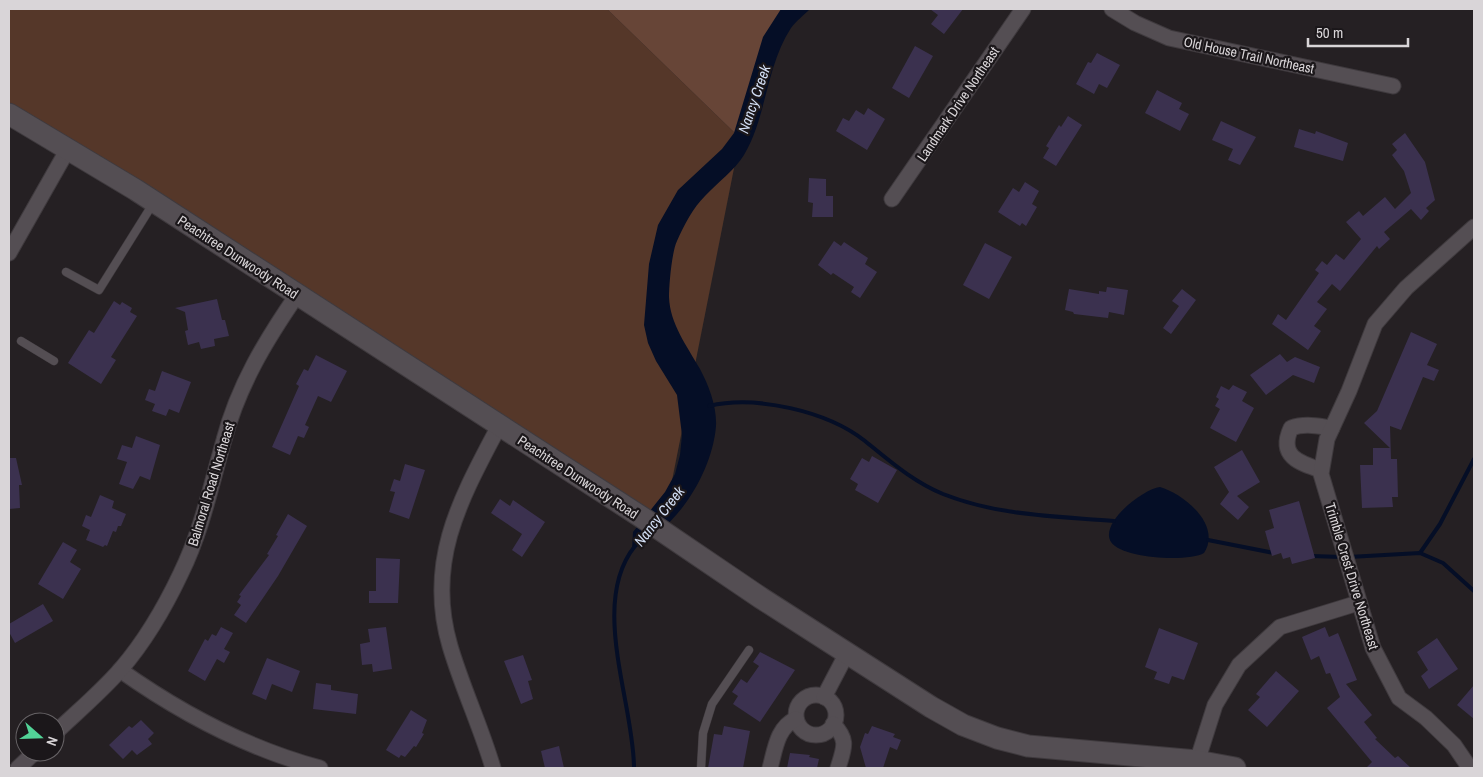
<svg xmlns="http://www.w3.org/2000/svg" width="1483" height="777" viewBox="0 0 1483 777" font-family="'Archivo Narrow',sans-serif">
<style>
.green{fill:#553729}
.forest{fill:#674537}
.water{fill:#050e26}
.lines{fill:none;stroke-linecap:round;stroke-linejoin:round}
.stream{stroke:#050e26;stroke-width:4}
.building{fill:#3b314f}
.service-casing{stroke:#3f3a3e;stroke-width:9}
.minor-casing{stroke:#3f3a3e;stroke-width:17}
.secondary-casing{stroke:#3f3a3e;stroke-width:23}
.service{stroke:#544e53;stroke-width:8}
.minor{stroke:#544e53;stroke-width:15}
.secondary{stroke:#544e53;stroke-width:21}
.labels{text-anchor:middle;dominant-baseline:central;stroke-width:4.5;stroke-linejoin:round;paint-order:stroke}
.street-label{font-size:14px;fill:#d9d5d8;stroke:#1b171a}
.water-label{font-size:15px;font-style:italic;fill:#d2def4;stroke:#1b171a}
</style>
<rect width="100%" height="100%" fill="#252023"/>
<polygon class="green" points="9,9 607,9 740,138 662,531 9,121"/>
<polygon class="forest" points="607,9 793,9 740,138"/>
<g class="water">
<path d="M781,9H810C804,15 796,21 791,28C766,66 767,116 744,155C734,171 718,182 705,196C693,208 684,225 677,241C672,251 669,284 669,297C670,324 687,346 700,369C709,386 717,407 716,426C713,464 689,507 660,531C651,538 641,544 632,550L633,532L665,492L675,474L680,455L682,435L677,395L656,361L648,343L644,325L649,264L658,225L678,190L722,149L734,133L763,37Z"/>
<path d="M1160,487C1184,494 1222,525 1204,553C1189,562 1122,559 1111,542C1099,523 1143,489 1160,487Z"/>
</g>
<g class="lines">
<g class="stream">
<path d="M709,406C756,395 827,411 865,441C890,461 912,481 943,494C999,516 1055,516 1114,521"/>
<polyline points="1208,540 1274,553"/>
<polyline points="1420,553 1440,524 1474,459"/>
<polyline points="1311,556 1342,557"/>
<polyline points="1349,557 1420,553 1443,563 1474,591"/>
<path d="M634,768C634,703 589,603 635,546"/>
</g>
</g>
<g class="building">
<polygon points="930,9 963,9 944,34 931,24 938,15"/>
<polygon points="915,46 933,56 909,98 892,88"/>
<polygon points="1097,53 1120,65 1107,88 1099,84 1094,94 1076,84 1088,62 1091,63"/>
<polygon points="1157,90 1182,103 1179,109 1189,114 1180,131 1145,113"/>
<polygon points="868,108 885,119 867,150 836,131 843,118 849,121 856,110 864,115"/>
<polygon points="1068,116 1082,125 1056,166 1043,158 1049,148 1046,146 1059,125 1061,127"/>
<polygon points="1221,121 1256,137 1240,165 1228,160 1233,149 1212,140"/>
<polygon points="1299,129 1315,134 1316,131 1348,143 1343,161 1294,147"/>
<polygon points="1405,133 1425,162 1435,200 1426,208 1429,211 1421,220 1411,209 1384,232 1390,239 1379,249 1377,246 1340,291 1332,284 1317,302 1327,309 1314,326 1321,331 1308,350 1272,324 1278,314 1286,320 1319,273 1315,270 1322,261 1327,265 1336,254 1344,260 1361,239 1346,222 1359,211 1363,216 1385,197 1395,209 1411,193 1404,171 1392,155 1397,150 1392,144"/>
<polygon points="809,178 826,179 826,196 833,196 833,217 812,217 813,203 808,202"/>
<polygon points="1025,182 1039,191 1032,204 1037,207 1026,226 1022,223 1020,226 998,212 1013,188 1019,192"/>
<polygon points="834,241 841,246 844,242 868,258 865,264 877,272 860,298 851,292 854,287 833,273 831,275 818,265"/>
<polygon points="985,243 1012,257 989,299 963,285"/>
<polygon points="1107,287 1128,290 1124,315 1109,312 1108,318 1074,314 1073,312 1065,310 1069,289 1099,294 1099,291 1106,292"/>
<polygon points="1182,289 1196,300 1171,334 1163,328 1179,306 1172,301"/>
<polygon points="217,299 222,320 225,320 229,336 214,339 215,346 201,349 199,342 188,345 185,331 188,330 185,312 175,308"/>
<polygon points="114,301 120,305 122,302 132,308 130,312 137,316 111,357 116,360 101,384 68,363 89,330 94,333"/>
<polygon points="1411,332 1437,344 1427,365 1439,370 1434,381 1423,377 1401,430 1390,426 1391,459 1397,459 1398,497 1392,497 1393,507 1362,508 1360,465 1373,465 1373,448 1390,448 1364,423 1377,411"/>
<polygon points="1280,354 1287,362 1295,357 1320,367 1314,383 1293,375 1266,395 1250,375"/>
<polygon points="316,355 347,371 331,402 318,396 305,425 309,427 304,438 298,436 290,455 272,447 299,386 296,384 304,369 308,371"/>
<polygon points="162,371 191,382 179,413 169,409 166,416 152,411 155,404 145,400 149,389 155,391"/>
<polygon points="1233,385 1247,392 1242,401 1254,408 1236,442 1210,428 1220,409 1215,406 1219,399 1216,397 1221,386 1229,390"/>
<polygon points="136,436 160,445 150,480 140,476 133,489 119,484 127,462 117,459 122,445 132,448"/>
<polygon points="1242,450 1260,482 1237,496 1249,507 1238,520 1220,504 1229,492 1214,467"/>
<polygon points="872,456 897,470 878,503 855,490 858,484 850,479 862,458 869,462"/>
<polygon points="9,458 16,458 22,485 19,485 20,508 9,509"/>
<polygon points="405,464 425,470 409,519 389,512 395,492 390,491 394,479 400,481"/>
<polygon points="100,495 114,501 112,508 126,514 121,526 118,526 116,532 113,531 107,546 105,545 103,547 86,540 90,530 82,526 86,515 91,517"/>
<polygon points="500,499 510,506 513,500 545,522 522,557 512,550 522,534 491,513"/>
<polygon points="1299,501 1315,558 1292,564 1290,557 1283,559 1281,553 1272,556 1265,531 1274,528 1269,510"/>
<polygon points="288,514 307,526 278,576 246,623 234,615 241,605 237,602 241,596 239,595 269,555 267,554 278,536 276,535"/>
<polygon points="63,542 77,550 70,562 81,569 63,599 38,584"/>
<polygon points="376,558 400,559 398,603 369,603 369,591 376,591"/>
<polygon points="43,604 53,621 15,643 9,632 9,624"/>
<polygon points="221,627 233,633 224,649 230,652 224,663 217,659 205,681 188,671 205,639 208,641 212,634 216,636"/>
<polygon points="386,627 392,669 373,672 372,664 362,665 360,644 370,642 368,629"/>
<polygon points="1325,627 1329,637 1338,633 1357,680 1346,684 1372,715 1364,722 1377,738 1375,739 1395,758 1398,756 1411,768 1366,768 1372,762 1327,708 1340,697 1330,673 1326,674 1319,656 1311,660 1302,637"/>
<polygon points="1159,628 1198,643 1184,680 1172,676 1169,684 1154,679 1157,672 1145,667"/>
<polygon points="1437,638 1458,669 1429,689 1421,676 1428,670 1417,652"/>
<polygon points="760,652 795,670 760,722 733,704 738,696 732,692 741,679 747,683 759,666 753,662"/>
<polygon points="523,655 532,680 528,681 533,699 521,704 504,661"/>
<polygon points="267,658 300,671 292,692 272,684 266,700 252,694"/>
<polygon points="1276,671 1299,691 1267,727 1248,710 1260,697 1256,694"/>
<polygon points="316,683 331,685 331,690 358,694 356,714 313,709"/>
<polygon points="1474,685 1474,719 1457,705"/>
<polygon points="411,710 427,720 422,733 424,734 416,747 414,746 405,757 401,755 399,758 386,750"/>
<polygon points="141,720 154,733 148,739 152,744 137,755 132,750 123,759 109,745 129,726 132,728"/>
<polygon points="724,726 750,731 743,768 708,768 714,734 722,735"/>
<polygon points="872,726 895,734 893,737 901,740 897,750 890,747 883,768 866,768 860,747 865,733 868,734"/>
<polygon points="559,746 564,768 545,768 541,751"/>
<polygon points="790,753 810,755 809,757 819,759 817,768 787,768"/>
</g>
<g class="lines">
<g class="service-casing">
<g id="service">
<polyline points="66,272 99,290 154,202"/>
<polyline points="21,341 54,361"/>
<polyline points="701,768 703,733 712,704 749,650"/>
</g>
</g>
<g class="minor-casing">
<g id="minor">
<polyline points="1112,9 1135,23 1169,38 1393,86"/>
<polyline points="892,199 1023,9"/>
<polyline points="9,253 68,149"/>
<path d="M1321,470C1299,463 1278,456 1291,428C1305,423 1317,426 1332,428"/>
<path d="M120,670C182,714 246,748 320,768"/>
<circle cx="816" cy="715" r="20"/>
<polyline points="824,697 847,653"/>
<path d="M833,724C849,740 844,748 838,768"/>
<path d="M55,733C77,712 101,692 121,669C145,641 165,607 181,573C202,530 211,485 224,440C238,386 266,340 297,295"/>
<polyline points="1469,767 1454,745 1426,718 1399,698 1373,648 1321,474 1327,439 1349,391 1375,324 1406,288 1474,227"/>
<polyline points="18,768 35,752"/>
<path d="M493,768C481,727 462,687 450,646C425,561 461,498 499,426"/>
<path d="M770,768C775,750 777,727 796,719"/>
<polyline points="1195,768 1215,705 1239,665 1280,627 1358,603"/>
</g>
</g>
<g class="secondary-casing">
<polyline id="secondary" points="9,114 136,190 643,518 761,598 931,707 963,725 997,738 1028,746 1197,761 1235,768"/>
</g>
<use href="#service" class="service"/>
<use href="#minor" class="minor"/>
<use href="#secondary" class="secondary"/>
</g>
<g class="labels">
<g class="street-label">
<text transform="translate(1249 55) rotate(12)">Old House Trail Northeast</text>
<text transform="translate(958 104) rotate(-56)">Landmark Drive Northeast</text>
<text transform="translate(238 257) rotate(33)">Peachtree Dunwoody Road</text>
<text transform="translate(578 477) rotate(33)">Peachtree Dunwoody Road</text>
<text transform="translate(211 484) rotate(-73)">Balmoral Road Northeast</text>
<text transform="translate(1352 576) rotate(73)">Trimble Crest Drive Northeast</text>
</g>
<g class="water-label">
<text transform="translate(754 99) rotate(-71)">Nancy Creek</text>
<text transform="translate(659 516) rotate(-52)">Nancy Creek</text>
</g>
</g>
<rect width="1483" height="777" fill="none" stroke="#d9d5d8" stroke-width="20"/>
<g transform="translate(40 737) rotate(110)"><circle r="24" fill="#1b171a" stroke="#676366"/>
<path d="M0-4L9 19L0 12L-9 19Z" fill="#52d397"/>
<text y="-8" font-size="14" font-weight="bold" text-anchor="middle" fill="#d9d5d8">N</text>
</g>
<path d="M1308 38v8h100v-8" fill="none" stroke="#d9d5d8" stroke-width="2.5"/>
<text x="1316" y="38" font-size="15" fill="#d9d5d8" stroke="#1b171a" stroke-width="4" paint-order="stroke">50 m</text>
</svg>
